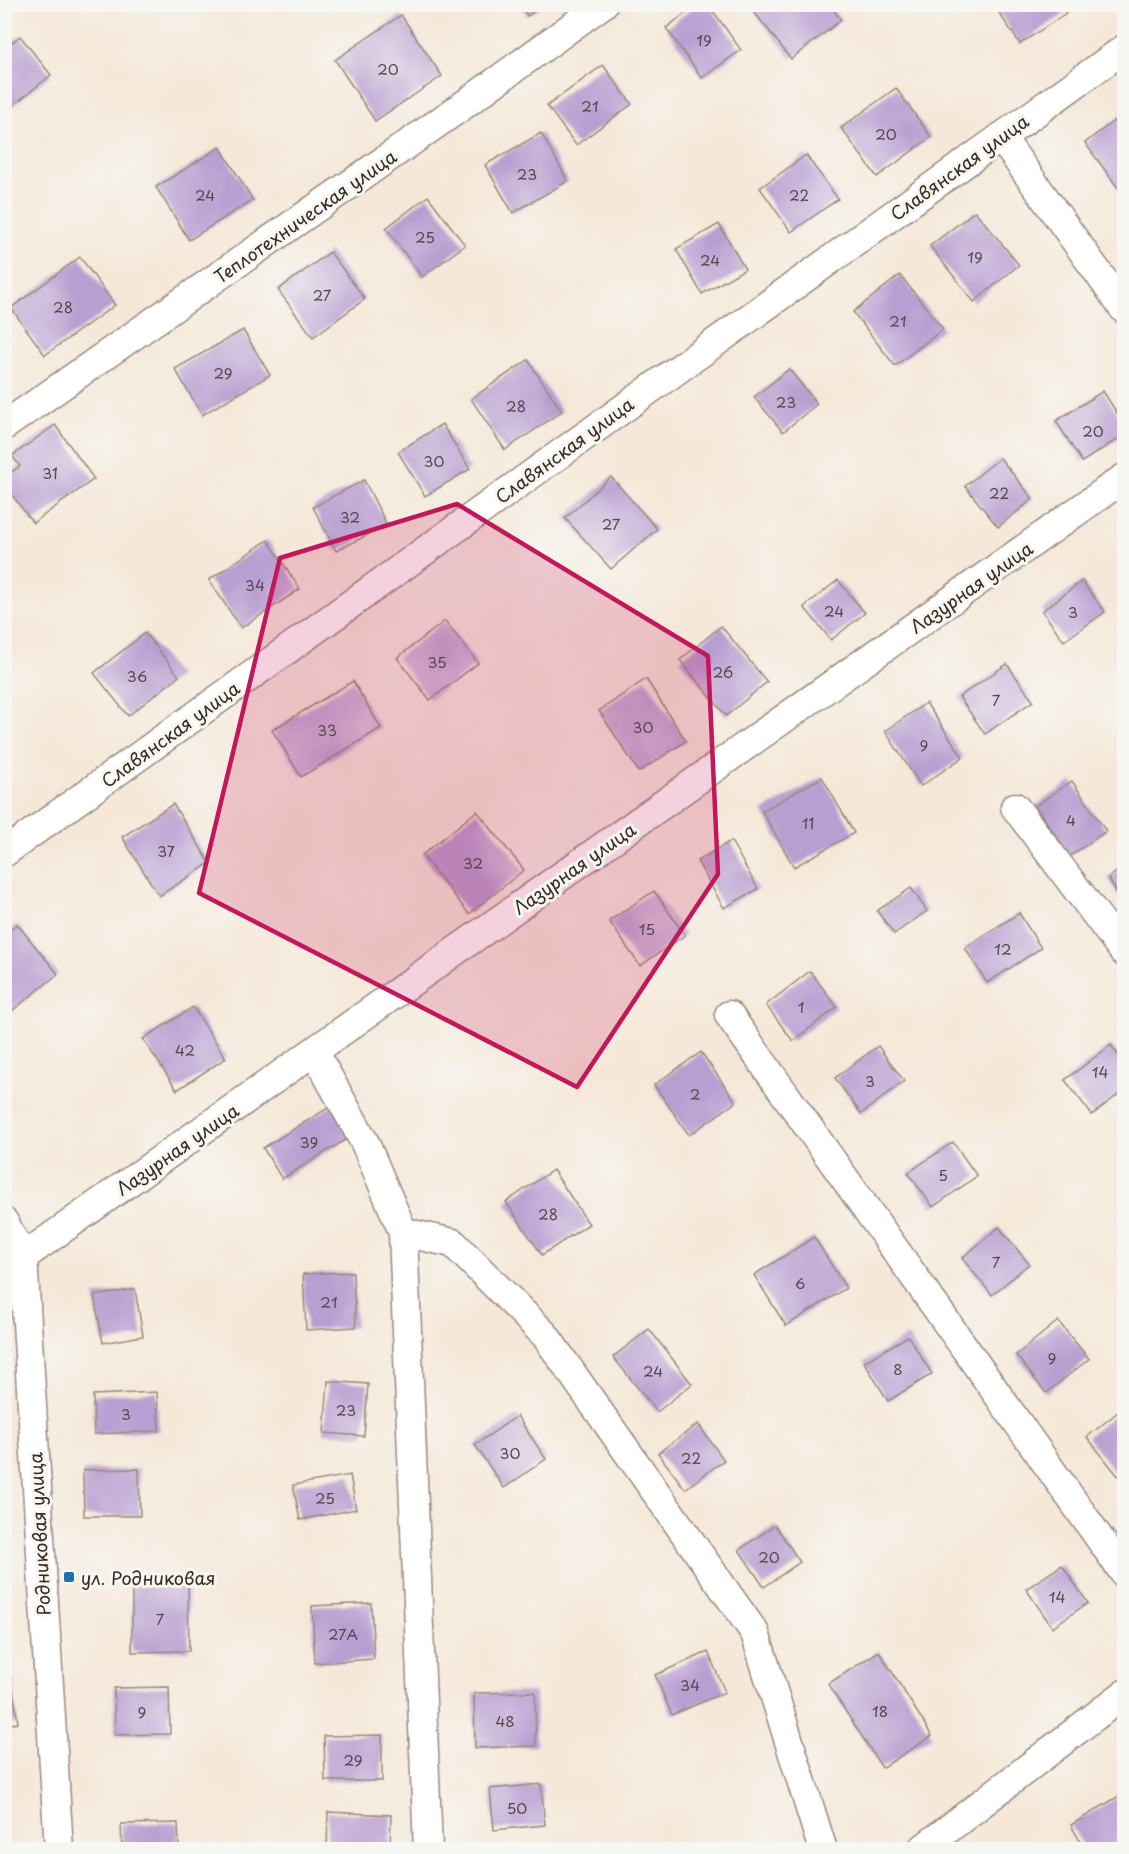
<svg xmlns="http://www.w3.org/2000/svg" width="1129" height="1854" viewBox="0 0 1129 1854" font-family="'Playpen Sans',sans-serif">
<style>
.building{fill:#b99fd1}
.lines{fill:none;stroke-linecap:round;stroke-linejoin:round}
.minor-casing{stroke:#98897b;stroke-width:31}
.minor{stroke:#fff;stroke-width:28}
.marked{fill:#c2185b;fill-opacity:0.2;stroke:#c2185b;stroke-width:4.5;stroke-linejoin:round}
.poi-dot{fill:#1f6fb2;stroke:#f6f6f2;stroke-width:2}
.labels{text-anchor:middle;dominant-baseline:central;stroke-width:6;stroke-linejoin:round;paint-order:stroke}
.number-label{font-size:15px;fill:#5a474b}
.street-label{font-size:18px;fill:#3b2a1e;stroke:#f6f6f2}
.poi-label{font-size:18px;fill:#3b2a1e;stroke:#f6f6f2;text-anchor:start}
</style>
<rect width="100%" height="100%" fill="#f6f6f2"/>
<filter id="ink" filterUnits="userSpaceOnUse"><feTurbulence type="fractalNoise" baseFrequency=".0167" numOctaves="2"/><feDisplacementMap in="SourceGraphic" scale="12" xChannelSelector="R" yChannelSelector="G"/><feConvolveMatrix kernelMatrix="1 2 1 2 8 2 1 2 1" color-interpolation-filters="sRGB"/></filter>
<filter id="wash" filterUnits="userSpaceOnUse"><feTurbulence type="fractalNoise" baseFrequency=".008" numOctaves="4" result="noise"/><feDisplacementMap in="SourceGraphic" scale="24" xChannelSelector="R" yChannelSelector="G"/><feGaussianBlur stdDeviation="1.35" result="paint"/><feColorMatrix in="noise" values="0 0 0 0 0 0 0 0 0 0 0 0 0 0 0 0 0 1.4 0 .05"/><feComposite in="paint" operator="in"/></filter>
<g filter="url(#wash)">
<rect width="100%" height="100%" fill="#f5e8d8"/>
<g id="blocks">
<g class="building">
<polygon points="520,4 546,4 527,16"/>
<polygon points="698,4 708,4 741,50 702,78 666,28"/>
<polygon points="748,4 829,4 841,20 791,59"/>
<polygon points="993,4 1060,4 1066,13 1020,44"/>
<polygon points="401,15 442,76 375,121 335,60"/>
<polygon points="20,36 51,75 6,111 4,48"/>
<polygon points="603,65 632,104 576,145 547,106"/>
<polygon points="896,88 931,137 877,177 841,128"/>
<polygon points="1124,113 1124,190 1121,192 1085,143"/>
<polygon points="541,133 568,181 513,213 485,165"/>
<polygon points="220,147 253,200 189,240 156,187"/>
<polygon points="806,155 838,199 791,232 760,188"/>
<polygon points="428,196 465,245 422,277 386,228"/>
<polygon points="975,211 1019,265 974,302 930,246"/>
<polygon points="719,224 745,269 702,294 676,249"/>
<polygon points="330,252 365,299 313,337 278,290"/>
<polygon points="80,257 115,305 45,355 11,308"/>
<polygon points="900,275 943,329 895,366 853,312"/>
<polygon points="243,330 270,375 202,415 175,369"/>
<polygon points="528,360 562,411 505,450 471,399"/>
<polygon points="789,369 817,404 783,432 754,397"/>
<polygon points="1103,391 1124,424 1124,435 1082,462 1056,421"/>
<polygon points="442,424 470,469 425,496 398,452"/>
<polygon points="55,425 94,479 33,523 4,484 4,477 20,466 12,456"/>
<polygon points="1000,458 1033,499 998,527 965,486"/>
<polygon points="611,477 657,529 611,569 565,518"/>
<polygon points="364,480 387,525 336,551 313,507"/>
<polygon points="268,540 300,589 241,628 209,580"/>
<polygon points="838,580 865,613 831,640 804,607"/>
<polygon points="1082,581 1105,612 1064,641 1042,611"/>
<polygon points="445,621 478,663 430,700 397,658"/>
<polygon points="721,626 767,682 726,716 680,660"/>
<polygon points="145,633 179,676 128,716 94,673"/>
<polygon points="1007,664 1033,701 985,734 959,697"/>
<polygon points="646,679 686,741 639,772 599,711"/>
<polygon points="353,681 381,728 301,777 272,730"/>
<polygon points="926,703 963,757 921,786 885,731"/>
<polygon points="822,777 854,833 794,867 762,811"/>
<polygon points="1072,781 1106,831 1070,856 1035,806"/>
<polygon points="173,804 210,863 159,896 122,837"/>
<polygon points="477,811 524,870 469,914 422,855"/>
<polygon points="731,841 758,889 724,908 697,861"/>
<polygon points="1124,867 1124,905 1108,878"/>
<polygon points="911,888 927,911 894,934 877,911"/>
<polygon points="654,891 685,935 640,966 609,921"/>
<polygon points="1019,913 1041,948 987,983 965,948"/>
<polygon points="17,924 58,974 7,1015 4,1012 4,934"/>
<polygon points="810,971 837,1007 793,1041 766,1005"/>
<polygon points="193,1007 226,1058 177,1090 143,1039"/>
<polygon points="1111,1045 1124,1063 1124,1090 1092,1115 1065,1080"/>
<polygon points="878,1046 904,1081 861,1114 835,1078"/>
<polygon points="701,1052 736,1102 689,1135 654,1085"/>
<polygon points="336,1103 355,1134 282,1179 263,1148"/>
<polygon points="1124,1138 1124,1151 1119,1143"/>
<polygon points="953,1142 977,1176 933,1207 908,1173"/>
<polygon points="553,1170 589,1224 542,1255 506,1202"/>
<polygon points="999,1227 1029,1264 992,1295 962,1258"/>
<polygon points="814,1237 846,1288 786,1326 754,1275"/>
<polygon points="353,1272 356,1327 306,1330 303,1274"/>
<polygon points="135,1289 143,1336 103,1343 94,1296"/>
<polygon points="1058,1321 1089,1359 1046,1393 1016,1355"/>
<polygon points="649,1329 692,1384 657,1412 613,1357"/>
<polygon points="908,1336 932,1374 888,1401 864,1362"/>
<polygon points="328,1381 368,1384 364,1436 324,1433"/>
<polygon points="157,1392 159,1431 94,1434 93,1395"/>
<polygon points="1124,1407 1124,1470 1118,1476 1087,1437"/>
<polygon points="517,1416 546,1459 504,1488 475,1445"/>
<polygon points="698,1424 724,1460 685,1489 658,1453"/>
<polygon points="139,1469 140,1516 84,1516 83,1470"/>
<polygon points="350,1475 356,1509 300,1520 293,1485"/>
<polygon points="775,1525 800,1562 764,1587 739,1550"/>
<polygon points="1062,1565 1088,1603 1052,1627 1026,1589"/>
<polygon points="188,1584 189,1651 132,1652 132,1585"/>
<polygon points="371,1603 374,1659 315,1663 312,1606"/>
<polygon points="879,1651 932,1736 882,1768 828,1684"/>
<polygon points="708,1652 725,1692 672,1715 655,1675"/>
<polygon points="11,1676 18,1723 4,1725 4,1677"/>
<polygon points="169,1687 170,1734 115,1735 114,1688"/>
<polygon points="535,1692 536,1746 475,1748 474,1693"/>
<polygon points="382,1735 382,1781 325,1781 324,1736"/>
<polygon points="541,1784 545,1825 494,1830 490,1789"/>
<polygon points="1122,1794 1124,1850 1085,1850 1071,1825"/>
<polygon points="328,1812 391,1815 390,1850 327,1850"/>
<polygon points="178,1823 179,1850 122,1850 121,1824"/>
</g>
</g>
</g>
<g filter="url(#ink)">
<use href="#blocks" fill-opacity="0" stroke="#98897b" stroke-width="1.5"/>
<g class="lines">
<g class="minor-casing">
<g id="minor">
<polyline points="1001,137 1124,309"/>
<polyline points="4,426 465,104 603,4"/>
<polyline points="1015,807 1124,952"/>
<polyline points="4,853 1124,49"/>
<polyline points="729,1015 1124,1573"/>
<polyline points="315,1053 365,1143 403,1232 428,1850"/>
<polyline points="4,1222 23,1257 59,1850"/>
<polyline points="403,1232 453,1243 545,1335 755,1633 823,1850"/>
<polyline points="23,1257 1124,478"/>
<polyline points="921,1850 1124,1694"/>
</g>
</g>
<use href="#minor" class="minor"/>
</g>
</g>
<path class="marked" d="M457,504L708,656L718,874L577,1087L199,893L280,558Z"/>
<rect class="poi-dot" x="63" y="1571" width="12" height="12" rx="3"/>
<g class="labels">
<g class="number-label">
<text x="704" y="39">19</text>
<text x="388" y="68">20</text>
<text x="590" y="105">21</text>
<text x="886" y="133">20</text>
<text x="527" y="173">23</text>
<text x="205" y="194">24</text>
<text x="799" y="194">22</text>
<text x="425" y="236">25</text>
<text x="975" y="256">19</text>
<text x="710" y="259">24</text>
<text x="322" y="294">27</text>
<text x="63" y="306">28</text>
<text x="898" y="320">21</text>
<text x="223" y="372">29</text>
<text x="786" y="401">23</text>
<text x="516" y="405">28</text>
<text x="1093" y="430">20</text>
<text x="434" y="460">30</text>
<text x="50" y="472">31</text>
<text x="999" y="492">22</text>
<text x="350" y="516">32</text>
<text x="611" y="523">27</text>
<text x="255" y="584">34</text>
<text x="834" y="610">24</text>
<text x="1073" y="611">3</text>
<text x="437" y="661">35</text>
<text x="723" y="671">26</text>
<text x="137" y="675">36</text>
<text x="996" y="699">7</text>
<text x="643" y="726">30</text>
<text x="327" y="729">33</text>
<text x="924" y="744">9</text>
<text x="1071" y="819">4</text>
<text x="808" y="822">11</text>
<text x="166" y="850">37</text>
<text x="473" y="862">32</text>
<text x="647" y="928">15</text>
<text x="1003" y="948">12</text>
<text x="801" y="1006">1</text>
<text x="185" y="1049">42</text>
<text x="1100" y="1071">14</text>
<text x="870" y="1080">3</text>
<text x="695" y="1093">2</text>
<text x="309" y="1141">39</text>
<text x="943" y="1174">5</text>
<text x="548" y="1213">28</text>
<text x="996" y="1261">7</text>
<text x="800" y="1282">6</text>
<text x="329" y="1301">21</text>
<text x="1052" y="1357">9</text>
<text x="898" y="1368">8</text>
<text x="653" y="1370">24</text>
<text x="346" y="1409">23</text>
<text x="126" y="1413">3</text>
<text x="510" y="1452">30</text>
<text x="691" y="1457">22</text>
<text x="325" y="1497">25</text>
<text x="769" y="1556">20</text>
<text x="1057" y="1596">14</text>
<text x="160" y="1618">7</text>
<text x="343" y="1633">27А</text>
<text x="690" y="1684">34</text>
<text x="880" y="1710">18</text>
<text x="142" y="1711">9</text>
<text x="505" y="1720">48</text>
<text x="353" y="1759">29</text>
<text x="517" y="1807">50</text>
</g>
<g class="street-label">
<text transform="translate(959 167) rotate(-36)">Славянская улица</text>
<text transform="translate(305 216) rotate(-35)">Теплотехническая улица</text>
<text transform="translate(564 450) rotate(-36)">Славянская улица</text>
<text transform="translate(971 587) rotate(-35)">Лазурная улица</text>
<text transform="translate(170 734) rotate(-36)">Славянская улица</text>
<text transform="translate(574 868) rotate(-35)">Лазурная улица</text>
<text transform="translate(177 1149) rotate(-35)">Лазурная улица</text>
<text transform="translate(39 1534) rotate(-93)">Родниковая улица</text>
</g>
<g class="poi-label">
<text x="81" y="1577">ул. Родниковая</text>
</g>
</g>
<rect width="1129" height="1854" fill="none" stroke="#f6f6f2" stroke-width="24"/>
</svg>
